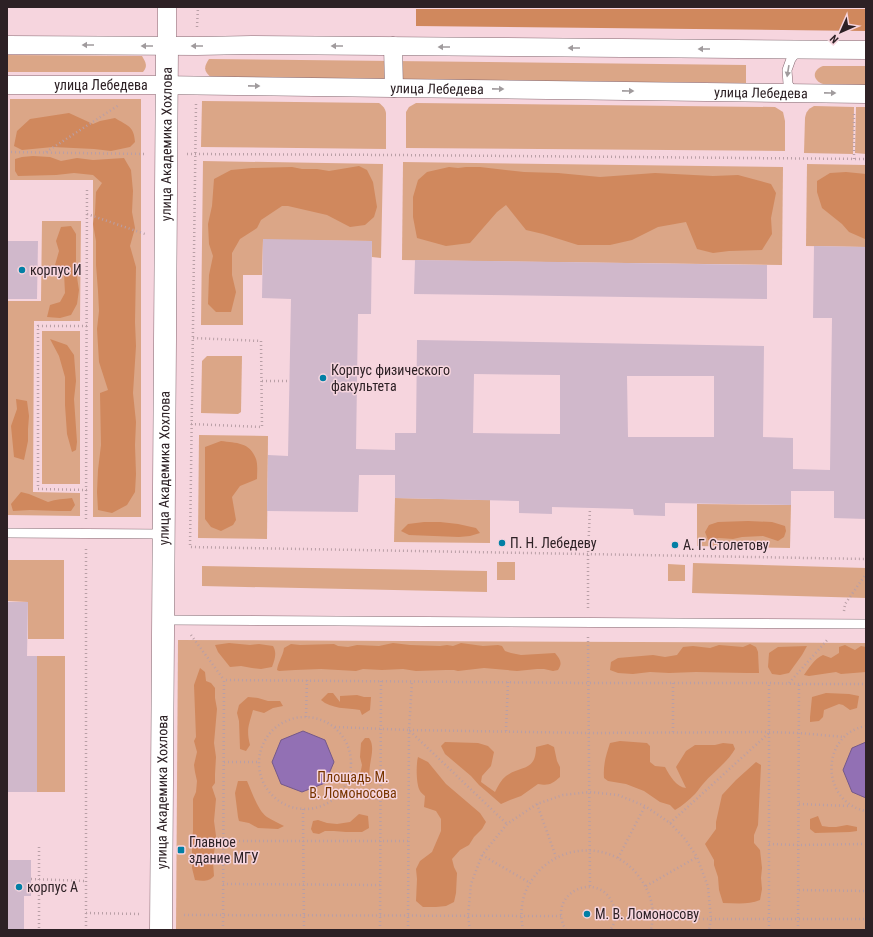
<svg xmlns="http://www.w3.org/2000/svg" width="873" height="937" viewBox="0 0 873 937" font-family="'Roboto Condensed',sans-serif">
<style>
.green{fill:#dba687}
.forest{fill:#d0885d}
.water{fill:#9270b4;stroke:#745889}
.building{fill:#d0b8cb;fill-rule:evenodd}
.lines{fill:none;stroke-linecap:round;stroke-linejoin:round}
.lane-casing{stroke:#856871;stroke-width:10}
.street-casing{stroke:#856871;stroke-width:19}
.secondary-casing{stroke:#856871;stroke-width:23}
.path{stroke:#b99fa6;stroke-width:2.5;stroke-dasharray:1 3;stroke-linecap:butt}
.lane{stroke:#fff;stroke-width:9}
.street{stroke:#fff;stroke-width:18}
.secondary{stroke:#fff;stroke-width:22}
.oneway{fill:#a09b9d}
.poi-dot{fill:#027fa5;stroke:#f6d5de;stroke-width:1.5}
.labels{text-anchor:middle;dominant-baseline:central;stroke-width:3;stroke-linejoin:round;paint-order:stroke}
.street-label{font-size:14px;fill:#2d2125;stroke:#f6d5de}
.poi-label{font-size:14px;fill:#2d2125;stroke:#f6d5de;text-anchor:start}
.park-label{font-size:14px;fill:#783600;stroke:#f6d5de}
</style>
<rect width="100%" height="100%" fill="#f6d5de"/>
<g class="green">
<path d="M7,55L142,56C146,63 148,66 143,72H7Z"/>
<path d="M209,59L746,65V83L212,78C204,72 203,68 209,59Z"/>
<path d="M823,66H866V85L823,84C812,80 812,70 823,66Z"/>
<polygon points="10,99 141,99 141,517 93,517 93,180 10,180"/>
<path d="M202,101L379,103C383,106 385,108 386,113V149L201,147Z"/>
<polygon points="416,103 775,107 783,112 785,121 785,151 406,148 406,112 409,107"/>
<path d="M814,106L854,107L853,154L804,153L805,118C806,112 808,109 814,106Z"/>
<polygon points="856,107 866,107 866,154 855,153"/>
<polygon points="203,161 383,164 381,258 372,257 372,241 263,240 262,275 243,275 243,325 201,325"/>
<polygon points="403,162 783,167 782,265 402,260"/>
<polygon points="807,164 866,165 866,247 806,246"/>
<polygon points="42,221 81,221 80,321 34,321 33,492 80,493 80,516 7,515 7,301 41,301"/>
<rect x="42" y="331" width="38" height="153"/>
<polygon points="207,356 242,356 241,412 238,414 201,413 202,361"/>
<polygon points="199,435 268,436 267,539 198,538"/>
<polygon points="395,498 490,500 490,543 394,542"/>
<polygon points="697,504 791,505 790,548 697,546"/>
<polygon points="7,560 64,560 64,639 28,639 28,602 7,601"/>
<rect x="497" y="562" width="18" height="18"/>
<polygon points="693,563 866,568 866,598 692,593"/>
<polygon points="668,564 685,565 685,581 668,581"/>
<polygon points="202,566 487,571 487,592 202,586"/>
<polygon points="178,640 866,643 866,930 176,930"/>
<rect x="37" y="656" width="28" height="136"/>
</g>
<g class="forest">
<polygon points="416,9 866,9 866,31 416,26"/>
<path d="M69,113L93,124L100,121L115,118C128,126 134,126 135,142L130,147L111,151L94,149L53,147L22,150L14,146L17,131L30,119Z"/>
<polygon points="33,156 50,157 61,161 77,158 93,160 124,158 131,170 133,191 132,212 135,228 130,246 136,267 135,322 136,346 133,393 136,422 135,445 136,474 135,492 127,505 112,513 98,510 97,492 98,470 101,445 100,393 108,390 99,362 97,329 99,311 98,291 96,265 96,241 93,224 95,213 96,192 102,183 93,175 74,173 56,175 18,176 15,171 15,159 22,157"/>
<polygon points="359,166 367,170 373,182 377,207 374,217 365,225 350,227 327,215 288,206 282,206 261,220 257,228 240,239 232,253 232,275 236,292 231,312 216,312 208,304 209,275 213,256 209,244 208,224 212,206 214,179 231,170 252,168 292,167 302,169 317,169 329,171"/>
<polygon points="449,167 458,168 466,167 480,167 524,172 558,173 600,177 655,173 713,176 738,175 771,184 776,193 771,218 772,234 762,250 729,251 713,253 697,249 686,222 658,227 632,240 610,245 578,245 543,234 526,230 506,205 497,212 470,243 446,246 417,238 413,217 413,197 418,180 427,172"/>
<polygon points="846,172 866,174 866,239 865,239 849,232 842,224 822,208 817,192 817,181 830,173"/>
<polygon points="71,226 76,234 76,271 79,290 77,304 71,315 60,318 47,317 50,305 60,302 65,293 64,273 55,265 59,251 56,241 61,227"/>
<polygon points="50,339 67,345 74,355 76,381 74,399 77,442 76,450 72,452 67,434 65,405 65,377 59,356"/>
<polygon points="16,399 27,401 29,416 28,429 28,441 24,460 14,457 11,426 17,409"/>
<path d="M221,441C236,443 250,442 256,459C258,465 257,473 257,479L240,486L232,497L236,520L233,525L221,531L211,527L205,519V447Z"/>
<path d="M21,492L29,494L48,502C56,499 64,499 72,498L75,505L71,511H59L30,510L13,511L11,504Z"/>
<polygon points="748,521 772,522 785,526 786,531 784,537 778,541 763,536 742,537 733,539 719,538 708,540 705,532 709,525 718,522"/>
<polygon points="424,522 440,522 458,524 476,528 480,533 470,536 459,537 409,535 401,531 408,524"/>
<path d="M229,643L250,645L259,644L273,646C277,653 275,659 272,667L261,669L252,668L241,666L230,667L218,652L215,645Z"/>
<path d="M393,643L410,645L440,646L447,645L453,646L461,643L483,646L498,645L502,646L505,651L511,653L521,655L555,653C560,659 563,663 558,670L553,671L544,669H537L517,671L484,668L458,671L454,670H446L416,671L403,669L382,670L363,669L356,671L321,669L295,670L279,671L277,670C278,662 283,656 284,648L291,644L300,645L334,644L338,646L348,647L357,645L379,646Z"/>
<polygon points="750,644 756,647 758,652 759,673 747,673 696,672 669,673 650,672 633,674 618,673 610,670 611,662 618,658 653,655 665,657 677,655 683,647 693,646 710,648 719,645 743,647"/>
<path d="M845,645L855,650L861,646L866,647V672L841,674L836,672L809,676L804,675C809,668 814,659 823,655L831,658L839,653V647Z"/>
<polygon points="807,646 802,655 789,673 780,675 772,674 768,667 769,653 778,647"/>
<path d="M200,668L205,672L206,681L211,683L215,688V698L217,709L214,743L216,757L215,774V783L212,787L216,799L214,821L216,836L213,862L214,876C209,882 202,881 195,880L192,868V840L193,831V799L196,792L197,781L195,772L194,765L197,752L194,741L196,737L194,685Z"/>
<path d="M328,693H333L340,702V696L357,695L364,697H371L370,710L362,715L360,710C347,708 331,709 321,700Z"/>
<polygon points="826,693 849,694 859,696 857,708 850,710 843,705 839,704 824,710 823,717 819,721 810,722 810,717 812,697"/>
<path d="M248,697L258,698L268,701H280L283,706L273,708L264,713L253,710C249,725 246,729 250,745L246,751L240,749L239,721L237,713L239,705Z"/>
<path d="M365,738H369C378,750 364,770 372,782L370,784L358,785L357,781L361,770L362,765L360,757L361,743Z"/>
<path d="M620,741L647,743L650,746V762L655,766L665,767C670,776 676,787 686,788L676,767L686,751L695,745H715L723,743L733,744L735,749C727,763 713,772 703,784C700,787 698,791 695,794C689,800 682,806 675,810L670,805L660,802L644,791L626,784L608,781L604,778C603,765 606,755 610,743Z"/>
<path d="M445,742L478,743L488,746L494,752L491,766L482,776L481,782L495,792C498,786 501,780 506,776C521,765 536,772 536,747L548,744L554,747L557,761L560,767V777C552,784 549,786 538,784L521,796L510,800L501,804L479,785L471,776L445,754L441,746Z"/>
<path d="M418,757L428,762L446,784L480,813L486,822L482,829L474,837L469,845L460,850L452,859L454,867L457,873L456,893L454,902L446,906L436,907H423L416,901L417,879L416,869L420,861L432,852L441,831V819L436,811L424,807L425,796C423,794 421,793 420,791C416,785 416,764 418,757Z"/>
<path d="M756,762L761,765L758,825L754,835V843L760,850L762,868L761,878L762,889L760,900C748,905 735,903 723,903L719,890L718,877L714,865V860L705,844L716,829V822L722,795L736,780Z"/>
<path d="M238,781H247C252,792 258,811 267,817C272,820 278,823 284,826L278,829L258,828L249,823L239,821L238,817L235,793Z"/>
<polygon points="359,814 368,816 369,828 362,832 346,832 334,831 325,831 319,834 313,833 311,829 313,821 318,820 327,823 337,824 350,822"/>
<polygon points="818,816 822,826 829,827 836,827 847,825 857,827 857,831 850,832 815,833 810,829 810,819"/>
</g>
<g class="water">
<polygon points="303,731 325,740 334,762 325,783 302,792 281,784 272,762 281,740"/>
<polygon points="866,742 866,798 852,792 843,770 852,748"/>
</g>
<g class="building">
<path d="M263,239L372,241L371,314H358L356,449L395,450V433H416L417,340L764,346L763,437L793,438V469L830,470L832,318H813L814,246L866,247V519L834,518V491H791V505L665,503V516L634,515L633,509L552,507V514L519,513V501L395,498V475H359L358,512L267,511L268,455L288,456L291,299L262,298ZM474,374L560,375V434L473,433ZM627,376H714V437H628Z"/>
<polygon points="7,241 38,241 37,299 7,299"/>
<polygon points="415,260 767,265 767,299 414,294"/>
<polygon points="7,602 28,602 27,656 37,656 37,792 7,792"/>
<polygon points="7,860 31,860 31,896 24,896 24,930 7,930"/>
</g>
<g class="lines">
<g class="lane-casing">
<g id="lane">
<polyline points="794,93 788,84 787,70 791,59 798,50"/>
<polyline points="7,533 164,534"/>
<polyline points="163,620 866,624"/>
</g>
</g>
<g class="street-casing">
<g id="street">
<polyline points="7,45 197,46 252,45 866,50"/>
<polyline points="167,46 167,7"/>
<polyline points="393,46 394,88"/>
<path id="s1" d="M7,85H155L866,94"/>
</g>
</g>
<g class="secondary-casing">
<g id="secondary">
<path id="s2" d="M161,930L167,46"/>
</g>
</g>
<g class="path">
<polyline points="197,27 198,7"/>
<polyline points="196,104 190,547 866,559"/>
<polyline points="7,152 146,154"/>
<polyline points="46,152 119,105"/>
<polyline points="187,154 395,155 866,159"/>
<polyline points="854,159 854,111"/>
<polyline points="87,214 145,234"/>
<polyline points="262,381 289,381"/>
<polyline points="191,424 262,427 261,341 193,338"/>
<polyline points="87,490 38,489 38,326 87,326"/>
<polyline points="86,519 87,189"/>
<polyline points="588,608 588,554 590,508"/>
<polyline points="844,611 845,604 866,574"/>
<polyline points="191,635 224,680"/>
<polyline points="588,637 590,887"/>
<polyline points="673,683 673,733"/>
<polyline points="789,683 828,639"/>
<polyline points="306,717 307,680"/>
<circle cx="305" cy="763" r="46"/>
<path d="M866,726C820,734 820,802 866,811"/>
<polyline points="335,727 409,730 412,681"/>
<polyline points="409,730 589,733 769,732 799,733 844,737"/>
<polyline points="410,731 507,824"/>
<polyline points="506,731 508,682"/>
<polyline points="224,762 258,762"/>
<polyline points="337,797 380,799"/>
<polyline points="537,804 556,857"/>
<polyline points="799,804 850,806"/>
<polyline points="303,809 304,930"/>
<polyline points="670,823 769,733"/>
<polyline points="223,841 409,841"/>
<polyline points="769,844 799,845 866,844"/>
<polyline points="39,847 39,930"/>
<polyline points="482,855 530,883"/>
<polyline points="618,858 645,806"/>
<polyline points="31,879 86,881"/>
<polyline points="223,884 380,885"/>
<polyline points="646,886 697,857"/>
<polyline points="799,890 866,891"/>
<polyline points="86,913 141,914"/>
<polyline points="184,915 561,916"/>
<polyline points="615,919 866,919"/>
<polyline points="86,930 86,548"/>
<polyline points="223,930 224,680 589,683 769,683 799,684 866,684"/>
<polyline points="380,930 381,681"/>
<polyline points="408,930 409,731"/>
<polyline points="470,930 468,916 471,884 482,855 507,824 537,804 563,795 590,792 618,795 645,806 670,823 685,839 697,857 708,887 711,919 709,930"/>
<path d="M523,930C520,914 521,897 530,883C554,842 613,839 640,878C652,895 655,910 651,930"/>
<path d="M566,930C544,893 601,867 614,907C617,915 615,924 610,930"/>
<polyline points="769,930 769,683"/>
<polyline points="798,930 799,684"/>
</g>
<use href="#lane" class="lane"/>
<use href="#street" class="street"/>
<use href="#secondary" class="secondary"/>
</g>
<defs><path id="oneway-solid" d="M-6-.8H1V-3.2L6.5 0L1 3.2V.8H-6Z"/></defs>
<g class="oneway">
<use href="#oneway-solid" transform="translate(88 45) rotate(-180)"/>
<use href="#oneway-solid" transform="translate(147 46) rotate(-180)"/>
<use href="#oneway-solid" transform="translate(197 46) rotate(180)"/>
<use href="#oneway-solid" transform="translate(337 46) rotate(-180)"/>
<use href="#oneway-solid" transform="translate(444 47) rotate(-180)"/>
<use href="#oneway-solid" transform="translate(574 48) rotate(-180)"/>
<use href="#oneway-solid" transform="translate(704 49) rotate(-180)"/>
<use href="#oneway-solid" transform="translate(788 71) rotate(99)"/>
<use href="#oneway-solid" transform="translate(254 86) rotate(1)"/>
<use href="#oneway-solid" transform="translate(498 89) rotate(1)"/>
<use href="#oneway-solid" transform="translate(628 91) rotate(1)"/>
<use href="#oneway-solid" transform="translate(830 93) rotate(1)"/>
</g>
<g class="poi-dot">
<circle cx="22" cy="270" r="4"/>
<circle cx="323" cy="378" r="4"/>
<circle cx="502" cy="543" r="4"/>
<circle cx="675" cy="545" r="4"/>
<rect x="177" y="846" width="8" height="8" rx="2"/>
<circle cx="19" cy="887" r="4"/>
<circle cx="587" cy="914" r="4"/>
</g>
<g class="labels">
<g class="street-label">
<text stroke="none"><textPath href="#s1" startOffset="94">улица Лебедева</textPath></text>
<text stroke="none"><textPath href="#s1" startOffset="430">улица Лебедева</textPath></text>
<text stroke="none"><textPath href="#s1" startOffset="754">улица Лебедева</textPath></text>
<text stroke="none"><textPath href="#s2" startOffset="786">улица Академика Хохлова</textPath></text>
<text stroke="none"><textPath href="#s2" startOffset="462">улица Академика Хохлова</textPath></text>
<text stroke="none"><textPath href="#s2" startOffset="138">улица Академика Хохлова</textPath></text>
</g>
<g class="poi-label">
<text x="30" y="270">корпус И</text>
<text x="331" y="370">Корпус физического<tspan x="331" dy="16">факультета</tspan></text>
<text x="510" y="543">П. Н. Лебедеву</text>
<text x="683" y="545">А. Г. Столетову</text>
<text x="189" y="842">Главное<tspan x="189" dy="16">здание МГУ</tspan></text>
<text x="27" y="887">корпус А</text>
<text x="595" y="914">М. В. Ломоносову</text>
</g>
<g class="park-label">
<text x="353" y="777">Площадь М.<tspan x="353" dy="16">В. Ломоносова</tspan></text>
</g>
</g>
<rect width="873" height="937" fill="none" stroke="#2d2125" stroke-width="16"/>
<g transform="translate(841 32) rotate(225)" stroke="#f6d5de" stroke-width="3" paint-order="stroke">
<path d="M0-3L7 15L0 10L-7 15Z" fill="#2d2125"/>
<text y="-6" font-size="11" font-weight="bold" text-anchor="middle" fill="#2d2125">N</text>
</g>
</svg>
